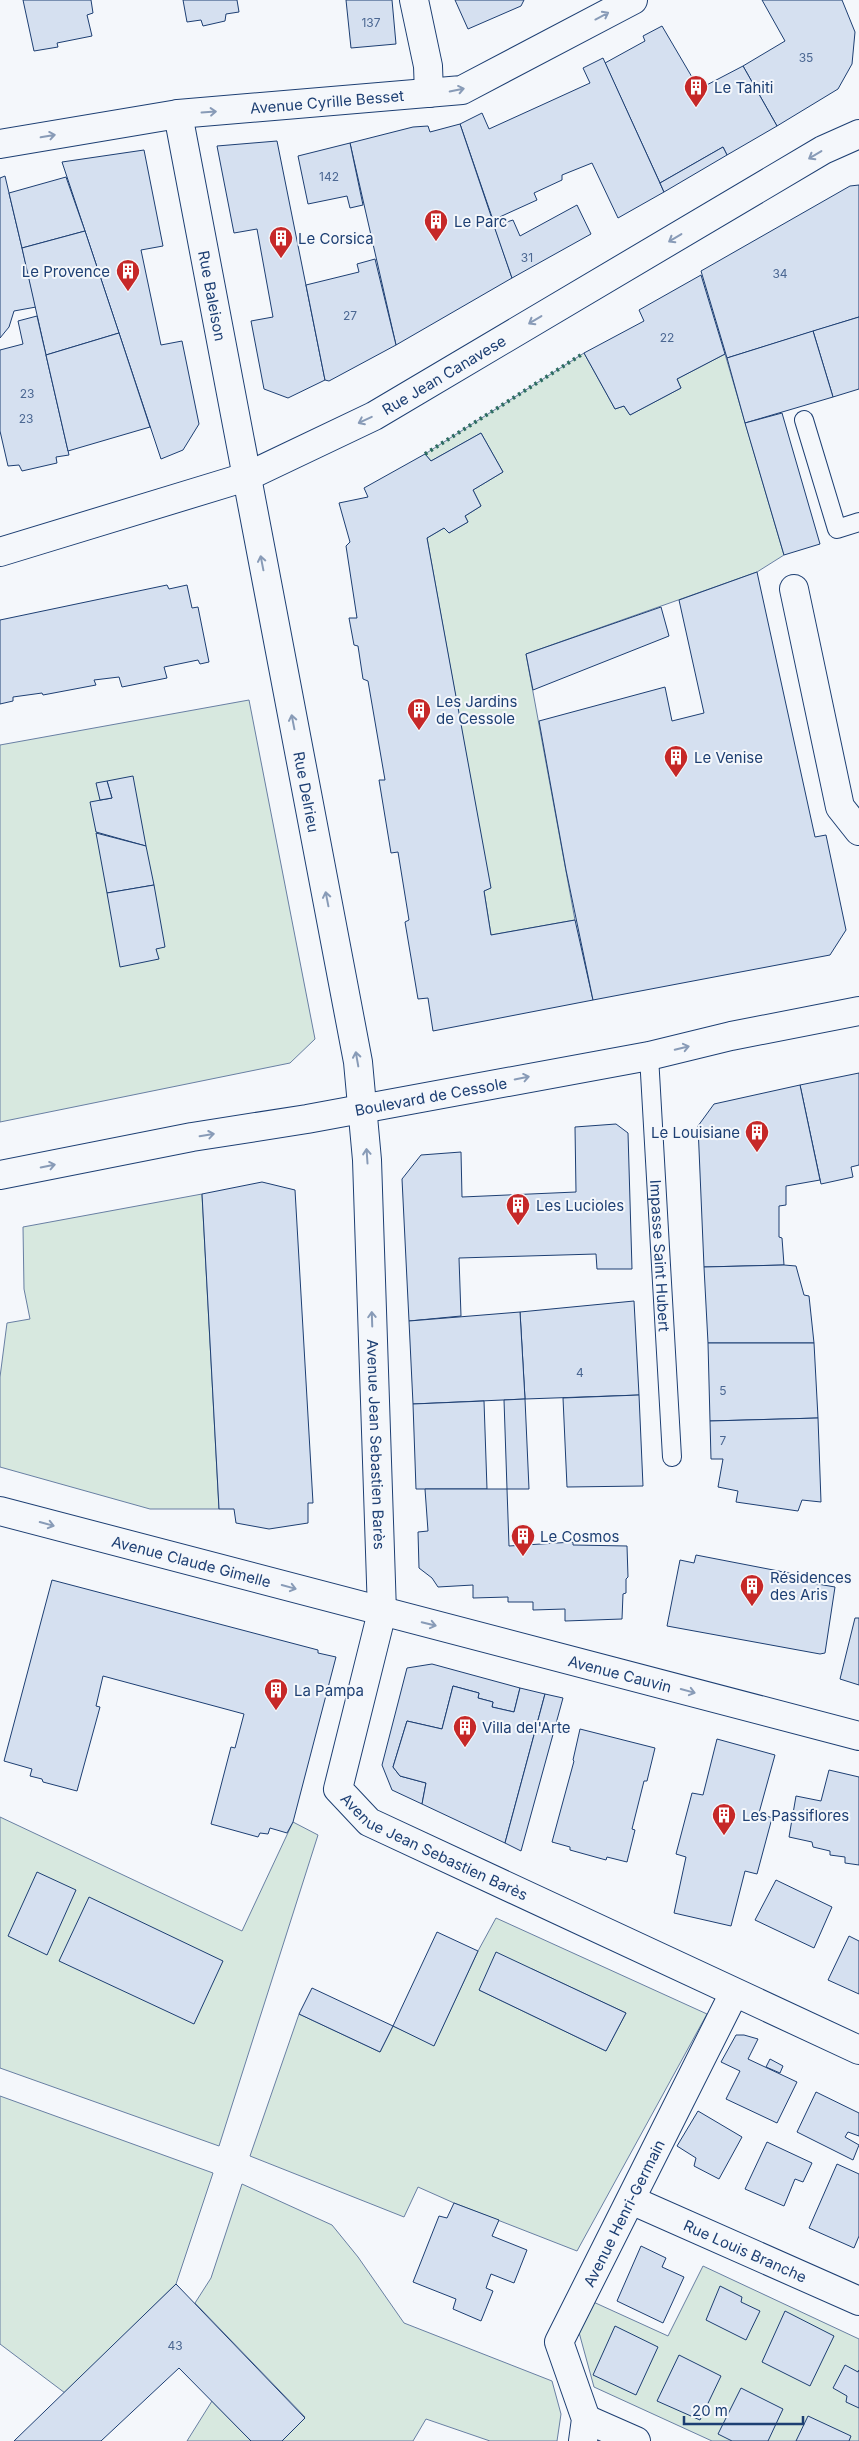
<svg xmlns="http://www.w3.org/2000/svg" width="859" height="2441" viewBox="0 0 859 2441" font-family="Inter,sans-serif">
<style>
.green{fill:#d7e8df;stroke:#687fa3;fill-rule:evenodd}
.building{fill:#d5e0f0;stroke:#1d3f73}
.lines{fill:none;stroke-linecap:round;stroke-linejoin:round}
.lane-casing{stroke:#1d3f73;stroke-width:20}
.street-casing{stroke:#1d3f73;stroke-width:30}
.secondary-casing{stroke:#1d3f73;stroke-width:30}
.primary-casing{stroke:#1d3f73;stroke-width:30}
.lane{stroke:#f4f7fb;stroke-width:18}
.street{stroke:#f4f7fb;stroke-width:28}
.secondary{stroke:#f4f7fb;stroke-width:28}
.primary{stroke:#f4f7fb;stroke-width:28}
.hedge{stroke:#2c6c60;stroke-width:4;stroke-dasharray:2.5 4;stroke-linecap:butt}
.oneway{stroke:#889bb7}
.labels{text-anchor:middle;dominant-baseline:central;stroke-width:4;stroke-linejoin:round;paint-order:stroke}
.number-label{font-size:12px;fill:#4b6792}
.poi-label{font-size:15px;fill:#1d3f73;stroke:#f4f7fb;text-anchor:start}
.street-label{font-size:15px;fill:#1d3f73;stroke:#f4f7fb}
</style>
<rect width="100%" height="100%" fill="#f4f7fb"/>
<g class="green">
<polygon points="584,353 615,409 624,406 630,415 681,388 677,379 725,354 784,555 757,572 526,654 575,920 491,935 484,891 490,888 427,538 444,528 449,533 468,522 465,516 481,506 473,490 503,472 481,433 431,461 425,454"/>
<polygon points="249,700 315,1039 290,1063 0,1122 0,745"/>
<polygon points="202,1194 219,1509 150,1509 0,1467 0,1377 7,1323 30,1319 24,1289 23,1227"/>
<polygon points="0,1817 242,1931 293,1822 318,1835 219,2146 0,2068"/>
<path d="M496,1918L707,2014L577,2251L454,2203L418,2187L404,2217L250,2156L299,2014L380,2052L393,2026L434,2045L478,1951ZM532,1969L626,2013L606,2051L479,1990Z"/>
<polygon points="0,2096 213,2173 176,2284 65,2393 0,2344"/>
<polygon points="242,2184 332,2225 358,2257 404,2323 552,2381 561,2414 557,2441 490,2441 426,2419 413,2441 282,2441 305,2417 195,2303 211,2278"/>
<polygon points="703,2266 859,2339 859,2441 712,2441 594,2387 577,2325 589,2300 668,2336"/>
<polygon points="212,2401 251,2441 187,2441"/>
</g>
<g class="building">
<polygon points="23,0 91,0 93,13 87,15 92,36 57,43 58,47 34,51"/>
<polygon points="183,0 237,0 239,12 226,14 225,21 203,26 201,20 187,22"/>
<polygon points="346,0 392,0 396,44 351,48"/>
<polygon points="455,0 524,0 521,6 468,29"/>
<polygon points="762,0 842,0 855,32 852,64 838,89 777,126 743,66 785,41"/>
<polygon points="662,26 699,89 743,66 777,126 727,155 723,147 660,183 605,63 645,41 643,36"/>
<polygon points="603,58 664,192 618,218 592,163 562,175 562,180 534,193 537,200 493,220 460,124 482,113 489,129 544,104 590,83 583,68"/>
<polygon points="460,124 512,278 396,345 350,143 413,127 428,126 430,132"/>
<polygon points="277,141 325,380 288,398 264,389 251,321 273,317 257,229 234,233 217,146"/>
<polygon points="350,143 363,205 350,208 347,196 308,204 298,156"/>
<polygon points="723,147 727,155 664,192 660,183"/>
<polygon points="144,150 163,246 141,250 161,345 182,341 199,424 183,450 161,459 62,162"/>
<polygon points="5,176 36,307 14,311 9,327 0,338 0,178"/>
<polygon points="66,177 85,231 22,248 9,193"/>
<polygon points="859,185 859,317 727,358 701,271 850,186"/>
<polygon points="577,205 591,234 512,278 494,226 513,220 520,236"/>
<polygon points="85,231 119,333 46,355 22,248"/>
<polygon points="375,259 396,345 329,381 325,380 306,285 359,272 357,264"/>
<polygon points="701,275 725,354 677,379 681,388 630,415 624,406 615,409 584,353 644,321 639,310"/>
<polygon points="37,316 69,455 56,457 57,463 22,471 19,465 8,466 0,431 0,350 23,344 18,321"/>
<polygon points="859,317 859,389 833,397 813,331"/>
<polygon points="813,331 833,397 745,423 727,358"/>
<polygon points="119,333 150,427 68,451 46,355"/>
<polygon points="782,413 820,544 784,555 745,423"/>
<polygon points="481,433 503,472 473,490 481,506 465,516 468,522 449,533 444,528 427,538 491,888 484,891 491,935 575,920 593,1000 433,1031 428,998 418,999 405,922 409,920 398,852 391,853 379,780 385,780 368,681 363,679 358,646 354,645 349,618 357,618 346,546 350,542 339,503 368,497 364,488 425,454 431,461"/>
<polygon points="757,572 815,837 826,835 846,930 830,955 593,1000 566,870 539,721 665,687 672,721 704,713 679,600"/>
<polygon points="167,585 169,589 187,585 192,608 198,607 209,662 200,664 198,660 164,667 167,678 122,687 119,677 94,680 96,685 43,695 42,693 13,697 13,701 0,704 0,620"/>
<polygon points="661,607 669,636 533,690 526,654"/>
<polygon points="133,776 146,846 96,832 90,802 112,798 107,781"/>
<polygon points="107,781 112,798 100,800 96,783"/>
<polygon points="96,833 146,846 154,885 107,893"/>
<polygon points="154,885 165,947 156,949 159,959 120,967 107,893"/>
<polygon points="859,1073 859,1165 851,1167 853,1177 821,1184 800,1085"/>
<polygon points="800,1085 820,1180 786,1186 786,1205 779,1206 779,1237 782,1238 784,1265 704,1267 698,1126 714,1104"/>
<polygon points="616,1124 628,1133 632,1269 597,1269 596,1254 459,1258 461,1316 409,1321 402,1179 421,1155 461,1152 462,1197 576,1192 575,1127"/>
<polygon points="262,1182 295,1190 313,1503 308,1503 308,1523 269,1529 236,1523 234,1509 219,1509 202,1194"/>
<polygon points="784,1265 796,1266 804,1295 809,1296 814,1343 708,1343 704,1267"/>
<polygon points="634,1301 639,1395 525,1399 520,1312"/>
<polygon points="520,1312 525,1399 413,1404 409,1321"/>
<polygon points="708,1343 814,1343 818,1418 710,1421"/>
<polygon points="639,1395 643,1486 567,1487 563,1398"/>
<polygon points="525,1399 529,1489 507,1489 504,1400"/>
<polygon points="484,1401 487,1489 416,1489 413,1404"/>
<polygon points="818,1418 821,1502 802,1500 798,1511 736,1502 738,1491 718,1487 723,1459 711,1459 710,1421"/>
<polygon points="425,1489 507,1489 509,1546 573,1542 573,1545 627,1546 628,1577 626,1579 626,1593 623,1594 622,1619 565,1621 565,1609 533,1610 533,1602 508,1602 508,1597 473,1598 473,1585 438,1587 432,1578 419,1568 418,1532 428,1531"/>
<polygon points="696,1555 794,1574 794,1580 835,1587 825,1653 820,1654 667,1626 680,1560 694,1563"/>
<polygon points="52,1580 318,1650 318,1653 336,1657 293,1822 287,1833 270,1828 268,1834 260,1833 258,1837 211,1824 231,1747 235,1748 244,1714 103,1676 96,1706 100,1707 77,1791 43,1782 42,1779 30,1776 32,1769 4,1761"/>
<polygon points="855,1618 859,1618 859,1685 840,1679"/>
<polygon points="432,1664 520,1688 514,1712 492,1707 493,1702 478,1698 479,1693 453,1686 442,1729 407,1721 393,1767 400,1776 426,1783 422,1804 392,1790 382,1765 407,1668"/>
<polygon points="453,1686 479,1693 478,1698 493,1702 492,1707 514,1712 520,1688 545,1694 505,1843 422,1804 426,1783 400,1776 393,1767 407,1721 442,1729"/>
<polygon points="545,1694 563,1698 521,1851 505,1843"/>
<polygon points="580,1729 655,1748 647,1781 644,1781 632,1829 635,1830 627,1862 607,1857 606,1860 570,1850 570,1847 552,1842 574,1761 573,1760"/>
<polygon points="717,1739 775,1755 759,1813 772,1818 757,1874 745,1871 731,1926 674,1913 686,1857 676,1854 692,1793 703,1795"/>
<polygon points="829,1770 859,1777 859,1865 845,1863 845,1857 830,1855 830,1851 813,1847 812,1842 789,1837 796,1796 821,1801"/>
<polygon points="37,1872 76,1890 47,1955 8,1936"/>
<polygon points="776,1880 832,1907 814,1948 755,1920"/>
<polygon points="89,1897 223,1961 194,2024 59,1961"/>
<polygon points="437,1932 478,1951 434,2046 393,2026"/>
<polygon points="849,1936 859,1941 859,1994 828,1980"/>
<polygon points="496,1952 626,2013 606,2051 479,1990"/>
<polygon points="312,1988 393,2026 380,2052 299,2014"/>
<polygon points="736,2035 744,2035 758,2039 748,2059 797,2082 777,2123 726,2099 740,2071 721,2062"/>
<polygon points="770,2059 783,2066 780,2073 766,2067"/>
<polygon points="816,2092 859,2113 859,2136 848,2132 845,2137 859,2145 853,2160 797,2132"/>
<polygon points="698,2111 742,2137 719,2179 694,2166 696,2158 677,2146"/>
<polygon points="767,2142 812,2163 803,2182 795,2179 784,2206 745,2189"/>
<polygon points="837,2164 859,2174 859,2236 854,2248 809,2228"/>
<polygon points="454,2203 499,2220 492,2236 527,2250 514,2283 491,2274 486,2288 493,2291 481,2321 453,2309 456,2299 413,2282 439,2216 447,2218"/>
<polygon points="641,2246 666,2258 662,2267 684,2277 663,2323 617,2301"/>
<polygon points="176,2284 305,2418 282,2441 251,2441 179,2368 101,2441 14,2441"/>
<polygon points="720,2286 742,2297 741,2302 760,2311 746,2340 706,2320"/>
<polygon points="785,2311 834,2336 810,2386 762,2362"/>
<polygon points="615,2326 658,2347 636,2395 593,2375"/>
<polygon points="679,2355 721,2376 700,2420 657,2401"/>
<polygon points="845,2365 858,2372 859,2370 859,2408 846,2402 847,2396 833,2388"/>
<polygon points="741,2388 783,2409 768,2441 732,2441 718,2434"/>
<polygon points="808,2416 851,2436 849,2441 796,2441"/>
</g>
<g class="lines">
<g class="lane-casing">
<g id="lane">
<polyline points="804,420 837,529 859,522"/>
<path id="s1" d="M649,1056L672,1457"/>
</g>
</g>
<g class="street-casing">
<g id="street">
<polyline points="414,0 428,66 429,93"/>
<path id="s2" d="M178,114L358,1062L367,1160L382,1612L338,1789L369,1822L859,2050"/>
<path id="s3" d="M0,144L178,114L462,90L633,0"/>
<polyline points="794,589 840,807 859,831"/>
<path id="s4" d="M0,1511L859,1736"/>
<path id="s5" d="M631,2200L859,2301"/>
<polyline points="586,2419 636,2441"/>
<path id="s6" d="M583,2441L586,2419L559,2342L734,1993"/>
</g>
</g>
<g class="secondary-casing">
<g id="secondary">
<path id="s7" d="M0,552L246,477L374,416L823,150L859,134"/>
</g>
</g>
<g class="primary-casing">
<g id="primary">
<path id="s8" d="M0,1175L192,1137L307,1119L649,1056L731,1036L859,1011"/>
</g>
</g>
<use href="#lane" class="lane"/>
<use href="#street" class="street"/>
<use href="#secondary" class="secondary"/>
<use href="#primary" class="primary"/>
<polyline class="hedge" points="425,454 584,353"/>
</g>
<defs><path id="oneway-shaft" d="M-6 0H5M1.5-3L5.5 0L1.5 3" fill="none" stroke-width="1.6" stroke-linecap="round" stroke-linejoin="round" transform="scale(1.25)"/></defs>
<g class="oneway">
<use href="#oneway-shaft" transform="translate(602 16) rotate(-28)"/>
<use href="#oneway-shaft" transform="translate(457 90) rotate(-12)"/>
<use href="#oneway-shaft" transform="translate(209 112) rotate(-4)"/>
<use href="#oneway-shaft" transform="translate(48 136) rotate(-10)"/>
<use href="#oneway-shaft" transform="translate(815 155) rotate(149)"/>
<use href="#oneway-shaft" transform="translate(675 238) rotate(149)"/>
<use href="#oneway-shaft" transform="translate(535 320) rotate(149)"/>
<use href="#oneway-shaft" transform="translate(365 420) rotate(155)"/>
<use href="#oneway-shaft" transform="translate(262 563) rotate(-101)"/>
<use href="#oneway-shaft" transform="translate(293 722) rotate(-101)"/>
<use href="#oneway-shaft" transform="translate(327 899) rotate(-101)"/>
<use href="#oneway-shaft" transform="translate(682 1048) rotate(-14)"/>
<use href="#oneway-shaft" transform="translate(357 1059) rotate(-100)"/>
<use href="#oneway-shaft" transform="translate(522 1078) rotate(-11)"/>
<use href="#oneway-shaft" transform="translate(207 1135) rotate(-9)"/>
<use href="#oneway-shaft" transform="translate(367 1156) rotate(-94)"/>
<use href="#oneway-shaft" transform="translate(48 1166) rotate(-11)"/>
<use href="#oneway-shaft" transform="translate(372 1319) rotate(-92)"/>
<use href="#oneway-shaft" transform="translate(47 1524) rotate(15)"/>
<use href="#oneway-shaft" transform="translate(289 1587) rotate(15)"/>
<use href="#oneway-shaft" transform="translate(429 1624) rotate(14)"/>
<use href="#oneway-shaft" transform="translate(688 1691) rotate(15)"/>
</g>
<defs>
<g id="building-pin" transform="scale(1.25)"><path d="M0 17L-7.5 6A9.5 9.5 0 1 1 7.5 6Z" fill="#c62828" stroke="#f4f7fb"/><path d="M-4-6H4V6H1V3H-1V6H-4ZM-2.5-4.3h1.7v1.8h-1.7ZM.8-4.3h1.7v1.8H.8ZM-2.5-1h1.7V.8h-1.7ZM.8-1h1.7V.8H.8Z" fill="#fff"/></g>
</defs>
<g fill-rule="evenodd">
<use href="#building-pin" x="696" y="87"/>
<use href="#building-pin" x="436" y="221"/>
<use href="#building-pin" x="281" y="238"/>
<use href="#building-pin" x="128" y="271"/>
<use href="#building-pin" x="419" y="710"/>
<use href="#building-pin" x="676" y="757"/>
<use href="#building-pin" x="757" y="1132"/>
<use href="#building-pin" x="518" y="1205"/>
<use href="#building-pin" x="523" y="1536"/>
<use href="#building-pin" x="752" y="1586"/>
<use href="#building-pin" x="276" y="1690"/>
<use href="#building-pin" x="465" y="1727"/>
<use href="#building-pin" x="724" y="1815"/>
</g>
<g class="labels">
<g class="number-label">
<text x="371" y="22">137</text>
<text x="806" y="57">35</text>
<text x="329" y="176">142</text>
<text x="527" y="257">31</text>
<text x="780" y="273">34</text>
<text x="350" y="315">27</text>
<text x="667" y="337">22</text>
<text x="27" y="393">23</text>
<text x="26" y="418">23</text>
<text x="580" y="1372">4</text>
<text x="723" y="1390">5</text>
<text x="723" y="1440">7</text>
<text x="175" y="2345">43</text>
</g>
<g class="poi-label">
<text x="714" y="87">Le Tahiti</text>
<text x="454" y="221">Le Parc</text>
<text x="298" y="238">Le Corsica</text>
<text x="110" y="271" text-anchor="end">Le Provence</text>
<text x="436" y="701">Les Jardins<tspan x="436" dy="17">de Cessole</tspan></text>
<text x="694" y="757">Le Venise</text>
<text x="740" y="1132" text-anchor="end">Le Louisiane</text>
<text x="536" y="1205">Les Lucioles</text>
<text x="540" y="1536">Le Cosmos</text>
<text x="770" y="1577">Résidences<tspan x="770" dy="17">des Aris</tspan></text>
<text x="294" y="1690">La Pampa</text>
<text x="482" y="1727">Villa del'Arte</text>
<text x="742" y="1815">Les Passiflores</text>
</g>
<g class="street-label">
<text stroke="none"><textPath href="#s3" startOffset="330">Avenue Cyrille Besset</textPath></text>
<text stroke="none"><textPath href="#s2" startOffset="185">Rue Baleison</textPath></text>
<text stroke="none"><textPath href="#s7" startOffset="480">Rue Jean Canavese</textPath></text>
<text stroke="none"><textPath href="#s2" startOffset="690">Rue Delrieu</textPath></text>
<text stroke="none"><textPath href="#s8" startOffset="438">Boulevard de Cessole</textPath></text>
<text stroke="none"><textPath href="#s1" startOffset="200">Impasse Saint Hubert</textPath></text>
<text stroke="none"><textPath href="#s2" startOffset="1348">Avenue Jean Sebastien Barès</textPath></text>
<text stroke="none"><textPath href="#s4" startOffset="198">Avenue Claude Gimelle</textPath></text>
<text stroke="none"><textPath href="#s4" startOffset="641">Avenue Cauvin</textPath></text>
<text stroke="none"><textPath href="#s2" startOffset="1812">Avenue Jean Sebastien Barès</textPath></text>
<text stroke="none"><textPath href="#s6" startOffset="248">Avenue Henri-Germain</textPath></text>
<text stroke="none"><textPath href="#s5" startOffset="125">Rue Louis Branche</textPath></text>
</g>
</g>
<path d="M684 2416v8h119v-8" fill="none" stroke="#1d3f73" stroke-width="2.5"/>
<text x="692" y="2416" font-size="15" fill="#1d3f73" stroke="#f4f7fb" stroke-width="4" paint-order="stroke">20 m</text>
</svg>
